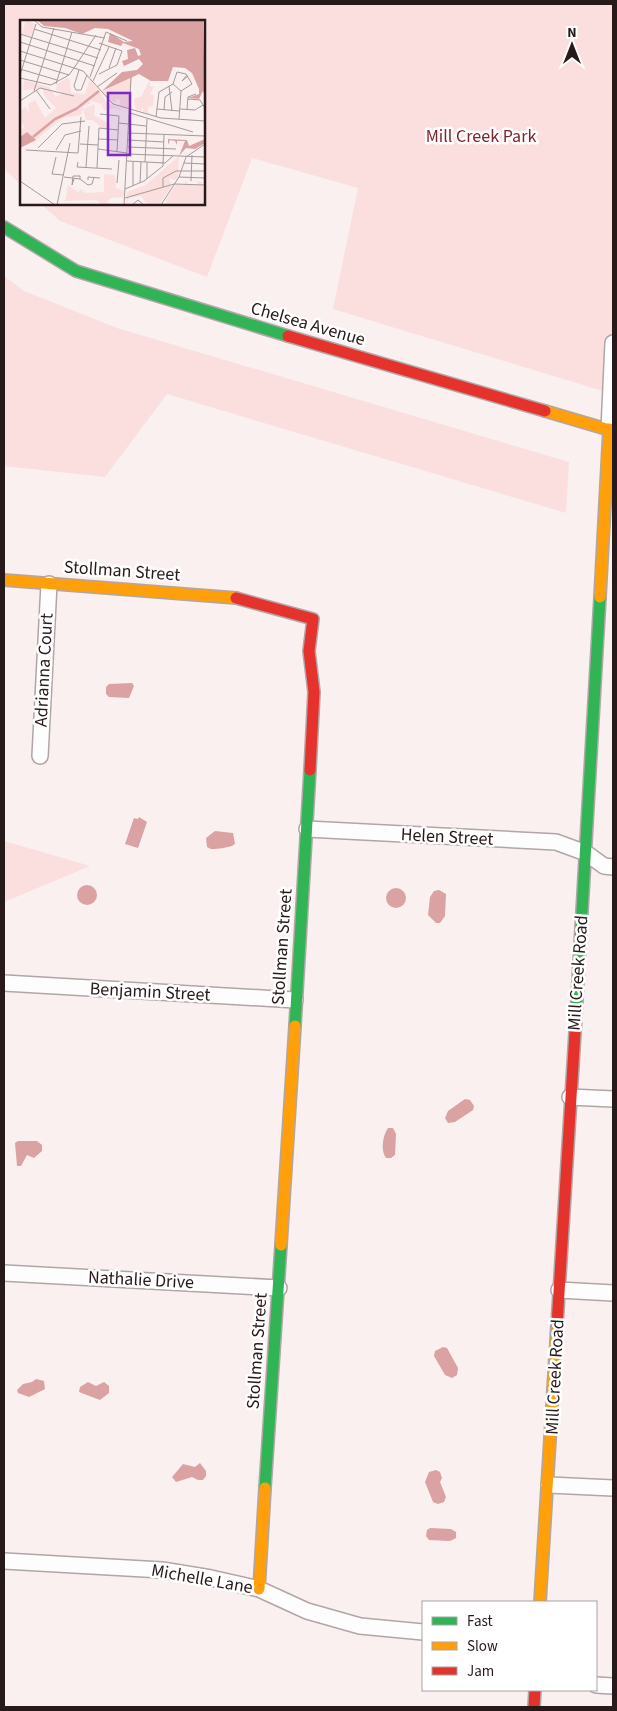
<svg xmlns="http://www.w3.org/2000/svg" width="617" height="1711" viewBox="0 0 617 1711" font-family="'Source Sans 3',sans-serif">
<style>
.green{fill:#fbdede}
.water{fill:#daa2a2}
.lines{fill:none;stroke-linecap:round;stroke-linejoin:round}
.street-casing{stroke:#b1a6a6;stroke-width:18}
.fast-casing{stroke:#b1a6a6;stroke-width:14}
.slow-casing{stroke:#b1a6a6;stroke-width:14}
.jam-casing{stroke:#b1a6a6;stroke-width:14}
.street{stroke:#fefdfd;stroke-width:15}
.fast{stroke:#30b455;stroke-width:11}
.slow{stroke:#ff9f0a;stroke-width:11}
.jam{stroke:#e5322d;stroke-width:11}
.labels{text-anchor:middle;dominant-baseline:central;stroke-width:5;stroke-linejoin:round;paint-order:stroke}
.park-label{font-size:18px;fill:#80252c;stroke:#fff}
.street-label{font-size:18px;fill:#281a1a;stroke:#fff}
.inset-river{fill:none;stroke:#daa2a2;stroke-width:2.5}
.inset-road{fill:none;stroke:#a69a9a;stroke-width:1}
.view{fill:#7b2cbf;fill-opacity:0.15;stroke:#7b2cbf;stroke-width:2.5}
.inset-edge{fill:none;stroke:#281a1a;stroke-width:2.5}
</style>
<rect width="100%" height="100%" fill="#faf0f0"/>
<g class="green">
<polygon points="4,4 613,4 613,394 333,309 358,188 252,158 207,277 60,221 41,204 204,204 204,21 21,21 21,185 4,169"/>
<polygon points="4,276 24,291 117,328 569,462 566,513 167,394 105,477 4,466"/>
<polygon points="4,841 90,866 4,902"/>
</g>
<g class="water">
<polygon points="132,683 134,686 129,698 109,697 106,694 106,687 109,684"/>
<polygon points="139,817 147,822 138,848 125,844 134,818 138,819"/>
<path d="M215,831L233,833L235,844C231,848 216,849 211,849L207,847L206,838Z"/>
<circle cx="87" cy="895" r="10"/>
<circle cx="396" cy="898" r="10"/>
<polygon points="439,890 446,894 445,916 440,923 436,923 428,915 430,897 434,891"/>
<polygon points="465,1099 470,1100 474,1106 473,1110 455,1122 448,1123 445,1118 448,1111"/>
<path d="M388,1128H393L396,1134L395,1155L391,1158H386C380,1150 383,1135 388,1128Z"/>
<polygon points="18,1141 37,1141 42,1145 42,1151 34,1158 27,1155 21,1166 17,1166 15,1143"/>
<polygon points="443,1347 447,1348 458,1368 457,1375 452,1378 445,1375 434,1356 435,1351"/>
<polygon points="36,1379 44,1381 45,1389 29,1397 18,1393 17,1390 23,1384 32,1382"/>
<polygon points="88,1382 96,1386 104,1382 109,1386 109,1393 100,1400 79,1392 80,1387"/>
<polygon points="200,1463 206,1471 206,1476 203,1480 198,1480 192,1477 176,1482 172,1477 183,1464 195,1467"/>
<polygon points="436,1470 440,1472 442,1478 440,1482 446,1497 444,1502 438,1504 433,1502 425,1482 429,1472"/>
<polygon points="430,1528 451,1529 456,1532 456,1538 450,1541 429,1540 426,1536 427,1530"/>
</g>
<g class="lines">
<g class="street-casing">
<g id="street">
<polyline points="609,429 613,343"/>
<polyline points="40,756 49,584"/>
<polyline points="307,829 556,842 586,853 604,866 613,867"/>
<polyline points="4,983 295,1000"/>
<polyline points="570,1097 613,1099"/>
<polyline points="4,1273 279,1288"/>
<polyline points="559,1290 613,1293"/>
<polyline points="549,1485 613,1488"/>
<polyline points="4,1561 162,1570 211,1578 259,1589 307,1611 360,1626 423,1632"/>
<polyline points="596,1685 613,1686"/>
</g>
</g>
<g class="fast-casing">
<g id="fast">
<polyline points="4,227 76,271 288,336"/>
<polyline points="576,1016 600,597"/>
<polyline points="295,1026 310,770"/>
<polyline points="265,1488 281,1245"/>
</g>
</g>
<g class="slow-casing">
<g id="slow">
<polyline points="545,411 613,431"/>
<polyline points="4,580 236,598"/>
<polyline points="600,597 609,429"/>
<polyline points="281,1245 295,1026"/>
<polyline points="259,1589 265,1488"/>
<polyline points="540,1602 557,1325"/>
</g>
</g>
<g class="jam-casing">
<g id="jam">
<polyline points="288,336 545,411"/>
<polyline points="236,598 313,619 309,651 314,692 310,770"/>
<polyline points="557,1325 576,1016"/>
<polyline points="534,1707 535,1690"/>
</g>
</g>
<use href="#street" class="street"/>
<use href="#fast" class="fast"/>
<use href="#slow" class="slow"/>
<use href="#jam" class="jam"/>
</g>
<g class="labels">
<g class="park-label">
<text x="481" y="136">Mill Creek Park</text>
</g>
<g class="street-label">
<text transform="translate(308 324) rotate(16)">Chelsea Avenue</text>
<text transform="translate(122 571) rotate(4)">Stollman Street</text>
<text transform="translate(44 670) rotate(-87)">Adrianna Court</text>
<text transform="translate(447 837) rotate(3)">Helen Street</text>
<text transform="translate(282 947) rotate(-86)">Stollman Street</text>
<text transform="translate(578 973) rotate(-86)">Mill Creek Road</text>
<text transform="translate(150 992) rotate(3)">Benjamin Street</text>
<text transform="translate(141 1280) rotate(3)">Nathalie Drive</text>
<text transform="translate(257 1351) rotate(-86)">Stollman Street</text>
<text transform="translate(555 1377) rotate(-87)">Mill Creek Road</text>
<text transform="translate(202 1579) rotate(10)">Michelle Lane</text>
</g>
</g>
<g transform="translate(20 20)">
<rect width="185" height="185" fill="#faf0f0"/>
<path d="M6,0L15,4L11,16L2,14ZM112,57L110,88L100,85V80L97,79L95,83L82,72ZM47,58L50,60L51,73L65,74L70,59L87,83L108,92L94,88L84,90L81,84L66,79L71,83L64,86L61,95L42,98L16,120L7,112L0,117V111L5,107L0,101V91L5,87L10,93L8,84L15,80L25,98L36,88L24,75L23,68L3,70L4,60L29,67L36,77L43,72L36,70L37,64ZM130,59V66L134,67L130,74L134,75L133,86L128,87V92L133,95L123,92V86L121,91L116,89L114,82L115,78L121,77ZM75,84L74,95L91,105L87,108H82L73,100H66L63,89ZM159,136L158,157L156,160L149,158L151,167L139,185H128L121,176L109,178L106,185L107,172L126,165ZM84,154L95,155L96,168L104,171L103,177L91,178L87,182L94,185H79V181L72,180L43,181L46,179L48,165L59,173L60,169L66,173L84,172ZM165,161L168,165H178L177,161L182,162L185,185H147L146,180L156,165H165Z" fill="#fbdede"/>
<path d="M17,0L183,1L185,76L183,71L179,79L168,78L179,74V69L172,53L165,48L153,47L148,61H131L119,54L82,71L102,52L117,50L123,44L119,39L104,46L102,41L108,39L107,30L115,28L118,36L121,35L119,29L103,23L101,26L88,22L90,13L104,22L113,21L88,9L75,8L62,14L45,8L24,6ZM7,112L16,120L0,128V117ZM148,119L167,120L169,126L185,119V123L175,129L166,128L159,136L165,121H157V125L155,121L150,120L148,125Z" fill="#daa2a2"/>
<path class="inset-river" d="M13,117L35,99L56,89L79,71"/>
<path class="inset-road" d="M14,0L22,7L85,18M14,9L81,30M0,14L78,38M0,22L75,46M79,23L102,31L97,45L79,54M0,31L54,48L76,15M0,40L49,55L54,48L63,51L93,84L141,98L185,101M89,48L96,28M0,49L37,60M59,50L54,66L56,70H61L67,55M0,55L16,4M167,55L162,61L168,56M70,57L86,12L107,21M0,58L31,65L49,55M73,61L89,27M36,64L52,12M153,64L157,52L166,54L172,64L161,71M153,64L161,71L159,99M149,66L152,91M77,67L97,53M16,70L30,89M14,71L34,8M168,79L180,80L185,88M0,81L20,68L54,76M137,89L159,91M160,89L175,90L183,85M144,90L145,77L152,72M167,90L168,77L176,74M110,93L173,112M80,94L99,96L97,131M136,97L139,72L153,64M99,103L126,106M108,113L185,116M79,119L98,120M108,120L144,122M60,124L78,125M108,127L156,129M18,128L42,104L65,101M78,129L107,133M6,130L58,133L61,97M36,130L45,115L61,111M107,134L185,137M36,137L32,154L44,155M107,141L145,143L153,136M58,142L57,147L92,149M125,142L127,99M164,143L185,144M66,147L69,106M77,148L79,108L98,110M44,157L60,159L68,165L72,164L74,157M159,157L185,158M54,159L52,165L53,156H60V159M127,159V142M68,160V157L80,158M0,161L35,185M171,161L172,135M97,163L99,140M120,163L121,142M113,166V142M143,167V158L156,151H185M105,169L124,161L143,146L144,115M105,178L154,164L185,165M37,185L50,123M104,185L111,57M112,185L118,180L124,185M141,185L159,157L166,137L185,124"/>
<path class="view" d="M88,73H110V135H88Z"/>
<rect width="185" height="185" class="inset-edge"/>
</g>
<rect width="617" height="1711" fill="none" stroke="#281a1a" stroke-width="10"/>
<rect x="422" y="1601" width="175" height="90" fill="#ffffff" stroke="#a9a3a3"/>
<rect x="432" y="1617" width="25" height="8" fill="#30b455" stroke="#a9a3a3"/>
<text x="467" y="1626" font-size="15" fill="#281a1a">Fast</text>
<rect x="432" y="1642" width="25" height="8" fill="#ff9f0a" stroke="#a9a3a3"/>
<text x="467" y="1651" font-size="15" fill="#281a1a">Slow</text>
<rect x="432" y="1667" width="25" height="8" fill="#e5322d" stroke="#a9a3a3"/>
<text x="467" y="1676" font-size="15" fill="#281a1a">Jam</text>
<g transform="translate(572 45)" stroke="#ffffff" stroke-width="4" paint-order="stroke">
<path d="M0-4L9 19L0 12L-9 19Z" fill="#281a1a"/>
<text y="-8" font-size="14" font-weight="bold" text-anchor="middle" fill="#281a1a">N</text>
</g>
</svg>
